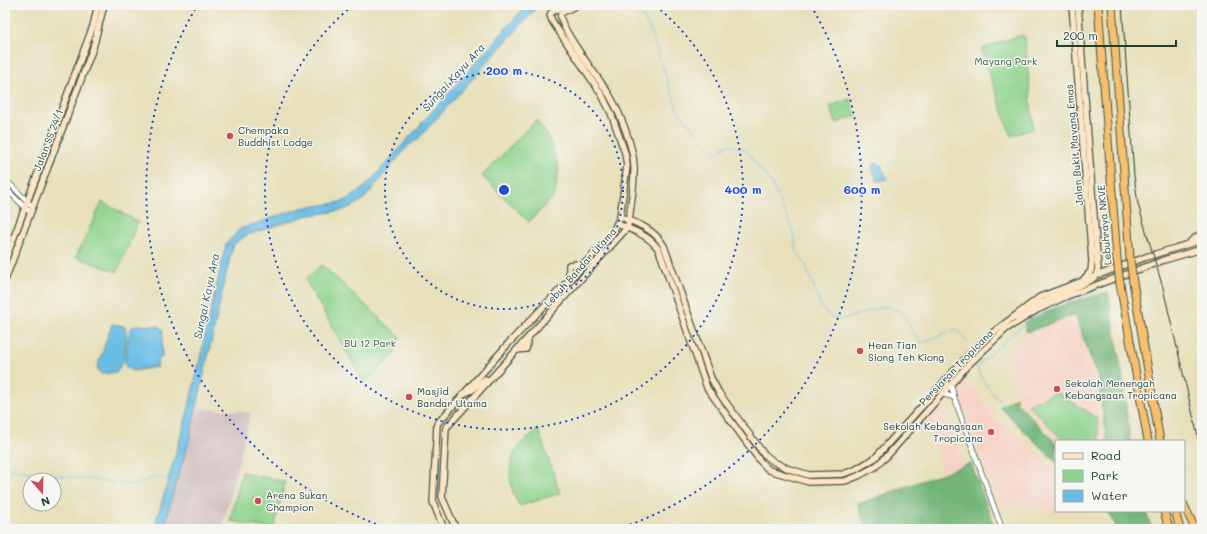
<svg xmlns="http://www.w3.org/2000/svg" width="1207" height="534" viewBox="0 0 1207 534" font-family="Mali,sans-serif">
<style>
.built{fill:#f6d2c4}
.industrial{fill:#d1bfbe}
.green{fill:#8fd38c;stroke:#578860}
.forest{fill:#73b578;stroke:#497956}
.water{fill:#6abde5;stroke:#447d8c}
.lines{fill:none;stroke-linecap:round;stroke-linejoin:round}
.stream{stroke:#6abde5;stroke-width:1}
.tertiary-casing{stroke:#3d5548;stroke-width:6}
.secondary-casing{stroke:#3d5548;stroke-width:8}
.motorway-casing{stroke:#3d5548;stroke-width:9}
.tertiary{stroke:#fff;stroke-width:4.5}
.secondary{stroke:#fce5c4;stroke-width:5.5}
.motorway{stroke:#f8bf6c;stroke-width:7}
.tram{stroke:#1f3d34;stroke-width:1}
.motorway-bridge-casing{stroke:#3d5548;stroke-width:9;stroke-linecap:butt}
.motorway-bridge{stroke:#f8bf6c;stroke-width:7}
.ring{fill:none;stroke:#1d4ed8;stroke-width:2;stroke-dasharray:2 4}
.poi-dot{fill:#d1495b;stroke:#f6f6f2;stroke-width:1.5}
.labels{text-anchor:middle;dominant-baseline:central;stroke-width:3;stroke-linejoin:round;paint-order:stroke}
.park-label{font-size:10px;fill:#355b46;stroke:#f6f6f2}
.poi-label{font-size:10px;fill:#1f3d34;stroke:#f6f6f2;text-anchor:start}
.street-label{font-size:10px;fill:#1f3d34;stroke:#f6f6f2}
.water-label{font-size:11px;font-style:italic;fill:#325d60;stroke:#f6f6f2}
.centre{fill:#1d4ed8;stroke:#f6f6f2;stroke-width:2}
.ring-label{font-size:12px;text-anchor:middle;font-weight:bold;fill:#1d4ed8;stroke:#f6f6f2;stroke-width:3;stroke-linejoin:round;paint-order:stroke}
</style>
<rect width="100%" height="100%" fill="#f6f6f2"/>
<filter id="ink" filterUnits="userSpaceOnUse"><feTurbulence type="fractalNoise" baseFrequency=".025" numOctaves="2"/><feDisplacementMap in="SourceGraphic" scale="8" xChannelSelector="R" yChannelSelector="G"/><feConvolveMatrix kernelMatrix="1 2 1 2 8 2 1 2 1" color-interpolation-filters="sRGB"/></filter>
<filter id="wash" filterUnits="userSpaceOnUse"><feTurbulence type="fractalNoise" baseFrequency=".012" numOctaves="4" result="noise"/><feDisplacementMap in="SourceGraphic" scale="16" xChannelSelector="R" yChannelSelector="G"/><feGaussianBlur stdDeviation="0.9" result="paint"/><feColorMatrix in="noise" values="0 0 0 0 0 0 0 0 0 0 0 0 0 0 0 0 0 1.4 0 .05"/><feComposite in="paint" operator="in"/></filter>
<g filter="url(#wash)">
<rect width="100%" height="100%" fill="#e7e0ba"/>
<g class="built">
<polygon points="1074,315 1095,377 1103,441 1058,441 1020,402 1008,354 1021,339"/>
<polygon points="963,375 995,417 1030,446 1056,471 1056,511 1073,511 1071,515 1022,505 1000,508 956,395 955,384"/>
<polygon points="942,403 963,465 942,472 925,421"/>
</g>
<polygon class="industrial" points="199,408 251,412 222,529 162,529"/>
<g class="green">
<polygon points="1021,35 1025,37 1033,129 1011,136 981,49"/>
<polygon points="850,99 856,116 836,123 830,106"/>
<polygon points="536,120 548,136 559,167 555,195 529,222 482,176"/>
<polygon points="102,202 138,222 117,272 76,257"/>
<polygon points="322,265 400,337 394,355 364,383 305,279"/>
<polygon points="1056,392 1097,418 1099,441 1064,441 1028,405"/>
<path d="M538,429L560,493L520,506C510,493 507,469 514,454C519,444 530,436 538,429Z"/>
<polygon points="242,472 285,482 274,529 230,521"/>
</g>
<g class="forest">
<polygon points="1108,292 1122,373 1130,441 1107,441 1098,378 1075,315 1027,332 1024,322 1058,307"/>
<polygon points="1016,397 1017,403 1056,443 1056,462 1000,407"/>
<polygon points="971,463 995,529 866,529 858,504"/>
<polygon points="1106,511 1146,511 1152,529 1117,529 1111,516"/>
</g>
<g class="water">
<polygon points="527,5 539,5 418,139 408,146 364,199 355,205 344,210 306,216 247,235 234,244 230,257 189,442 174,489 164,529 154,529 188,411 226,244 240,229 301,208 336,203 347,200 366,186"/>
<polygon points="875,163 881,165 887,179 877,181 872,166"/>
<path d="M112,324L124,326C130,332 123,365 117,372L101,374L97,368Z"/>
<polygon points="137,325 158,326 163,330 162,358 158,358 157,367 133,371 126,367 124,363 130,330 133,326"/>
</g>
<g class="lines">
<g class="stream">
<polyline points="632,5 645,20 650,30 678,111 709,146"/>
<polyline points="714,151 716,154 720,153 724,146 731,145 746,150 771,183 793,230 797,252 806,265 821,307 828,314 835,319 844,319 885,306 902,312 920,343 957,329 967,342"/>
<polyline points="979,358 982,361"/>
<path d="M1037,436C1015,415 988,395 976,367L1017,330L1049,310L1100,291"/>
<polyline points="5,469 135,485 156,477 164,479 169,477"/>
</g>
</g>
</g>
<g filter="url(#ink)">
<g class="lines">
<g class="tertiary-casing">
<g id="tertiary">
<polyline points="5,179 33,207"/>
<polyline points="5,188 31,213"/>
<polyline points="951,384 954,397 1002,529"/>
<polyline points="942,394 954,397"/>
</g>
</g>
<g class="secondary-casing">
<g id="secondary">
<polyline points="1072,5 1092,261 1091,271 1084,279"/>
<path d="M620,217C638,223 655,230 664,246L711,378L719,393L763,453L774,462L789,469L809,475L843,474L855,470L875,458L964,360L991,334L1040,297L1146,257L1202,240"/>
<path d="M618,224C634,231 649,235 659,250L707,388L760,461L769,470L809,482L845,481L858,476L875,467L888,455L967,366L1006,329L1037,310L1067,296L1164,260L1202,249"/>
<polyline points="1191,241 1202,233"/>
<polyline points="5,261 93,26 98,5"/>
<polyline points="569,278 569,265 584,263"/>
<polyline points="5,280 93,48 104,5"/>
<polyline points="1018,319 1036,305 1091,280 1096,276 1098,269 1078,5"/>
<polyline points="517,350 526,349 528,338"/>
<polyline points="463,394 472,390 485,379"/>
<polyline points="444,529 433,502 437,424 508,344 611,236 620,217 627,166 625,153 611,113 602,95 552,21 550,15 552,12 564,5"/>
<path d="M456,529L442,497L446,428L627,228L629,220C631,203 635,183 634,165C633,146 620,113 610,96C603,83 555,24 561,13L577,5"/>
</g>
</g>
<g class="motorway-casing">
<g id="motorway">
<polyline points="1098,5 1117,259"/>
<polyline points="1112,5 1130,258"/>
<polyline points="1133,282 1160,441"/>
<polyline points="1120,284 1148,441"/>
<polyline points="1184,505 1195,529"/>
<polyline points="1164,511 1169,529"/>
<polyline points="1175,511 1180,529"/>
</g>
</g>
<use href="#tertiary" class="tertiary"/>
<use href="#secondary" class="secondary"/>
<use href="#motorway" class="motorway"/>
<polyline class="tram" points="1122,5 1134,176 1138,204 1163,288 1202,454"/>
<g class="motorway-bridge-casing">
<g id="motorway-bridge">
<polyline points="1130,258 1133,282"/>
<polyline points="1117,259 1120,284"/>
</g>
</g>
<use href="#motorway-bridge" class="motorway-bridge"/>
</g>
</g>
<g class="ring">
<circle cx="504" cy="190" r="119"/>
<path d="M656 6A239 239 0 1 1 352 6"/>
<path d="M387 528A358 358 0 0 1 197 6M811 6A358 358 0 0 1 621 528"/>
</g>
<g class="poi-dot">
<circle cx="230" cy="136" r="4"/>
<circle cx="860" cy="351" r="4"/>
<circle cx="1057" cy="389" r="4"/>
<circle cx="409" cy="397" r="4"/>
<circle cx="991" cy="432" r="4"/>
<circle cx="258" cy="501" r="4"/>
</g>
<g class="labels">
<g class="park-label">
<text x="1006" y="61">Mayang Park</text>
<text x="370" y="343">BU 12 Park</text>
</g>
<g class="poi-label">
<text x="238" y="130">Chempaka<tspan x="238" dy="12">Buddhist Lodge</tspan></text>
<text x="868" y="345">Hean Tian<tspan x="868" dy="12">Siong Teh Kiong</tspan></text>
<text x="1065" y="383">Sekolah Menengah<tspan x="1065" dy="12">Kebangsaan Tropicana</tspan></text>
<text x="417" y="391">Masjid<tspan x="417" dy="12">Bandar Utama</tspan></text>
<text x="983" y="426" text-anchor="end">Sekolah Kebangsaan<tspan x="983" dy="12">Tropicana</tspan></text>
<text x="266" y="495">Arena Sukan<tspan x="266" dy="12">Champion</tspan></text>
</g>
<g class="street-label">
<text transform="translate(48 140) rotate(-69)">Jalan SS 24/1</text>
<text transform="translate(1074 145) rotate(-95)">Jalan Bukit Mayang Emas</text>
<text transform="translate(1104 225) rotate(-95)">Lebuhraya NKVE</text>
<text transform="translate(580 267) rotate(-48)">Lebuh Bandar Utama</text>
<text transform="translate(956 367) rotate(-46)">Persiaran Tropicana</text>
</g>
<g class="water-label">
<text transform="translate(453 77) rotate(-48)">Sungai Kayu Ara</text>
<text transform="translate(206 296) rotate(-78)">Sungai Kayu Ara</text>
</g>
</g>
<circle cx="504" cy="190" r="6" class="centre"/>
<g class="ring-label">
<text x="504" y="75">200 m</text>
<text x="743" y="194">400 m</text>
<text x="862" y="194">600 m</text>
</g>
<rect width="1207" height="534" fill="none" stroke="#f6f6f2" stroke-width="20"/>
<rect x="1055" y="440" width="130" height="72" fill="#f6f6f2" stroke="#a0aca6"/>
<rect x="1063" y="453" width="20" height="6" fill="#fce5c4" stroke="#a0aca6"/>
<text x="1091" y="460" font-size="12" fill="#1f3d34">Road</text>
<rect x="1063" y="470" width="20" height="12" fill="#8fd38c" stroke="#a0aca6"/>
<text x="1091" y="480" font-size="12" fill="#1f3d34">Park</text>
<rect x="1063" y="490" width="20" height="12" fill="#6abde5" stroke="#a0aca6"/>
<text x="1091" y="500" font-size="12" fill="#1f3d34">Water</text>
<g transform="translate(42 492) rotate(160)"><circle r="19" fill="#f6f6f2" stroke="#a0aca6"/>
<path d="M0-3L7 15L0 10L-7 15Z" fill="#d1495b"/>
<text y="-6" font-size="11" font-weight="bold" text-anchor="middle" fill="#1f3d34">N</text>
</g>
<path d="M1057 40v6h119v-6" fill="none" stroke="#1f3d34" stroke-width="2"/>
<text x="1063" y="40" font-size="12" fill="#1f3d34" stroke="#f6f6f2" stroke-width="3" paint-order="stroke">200 m</text>
</svg>
